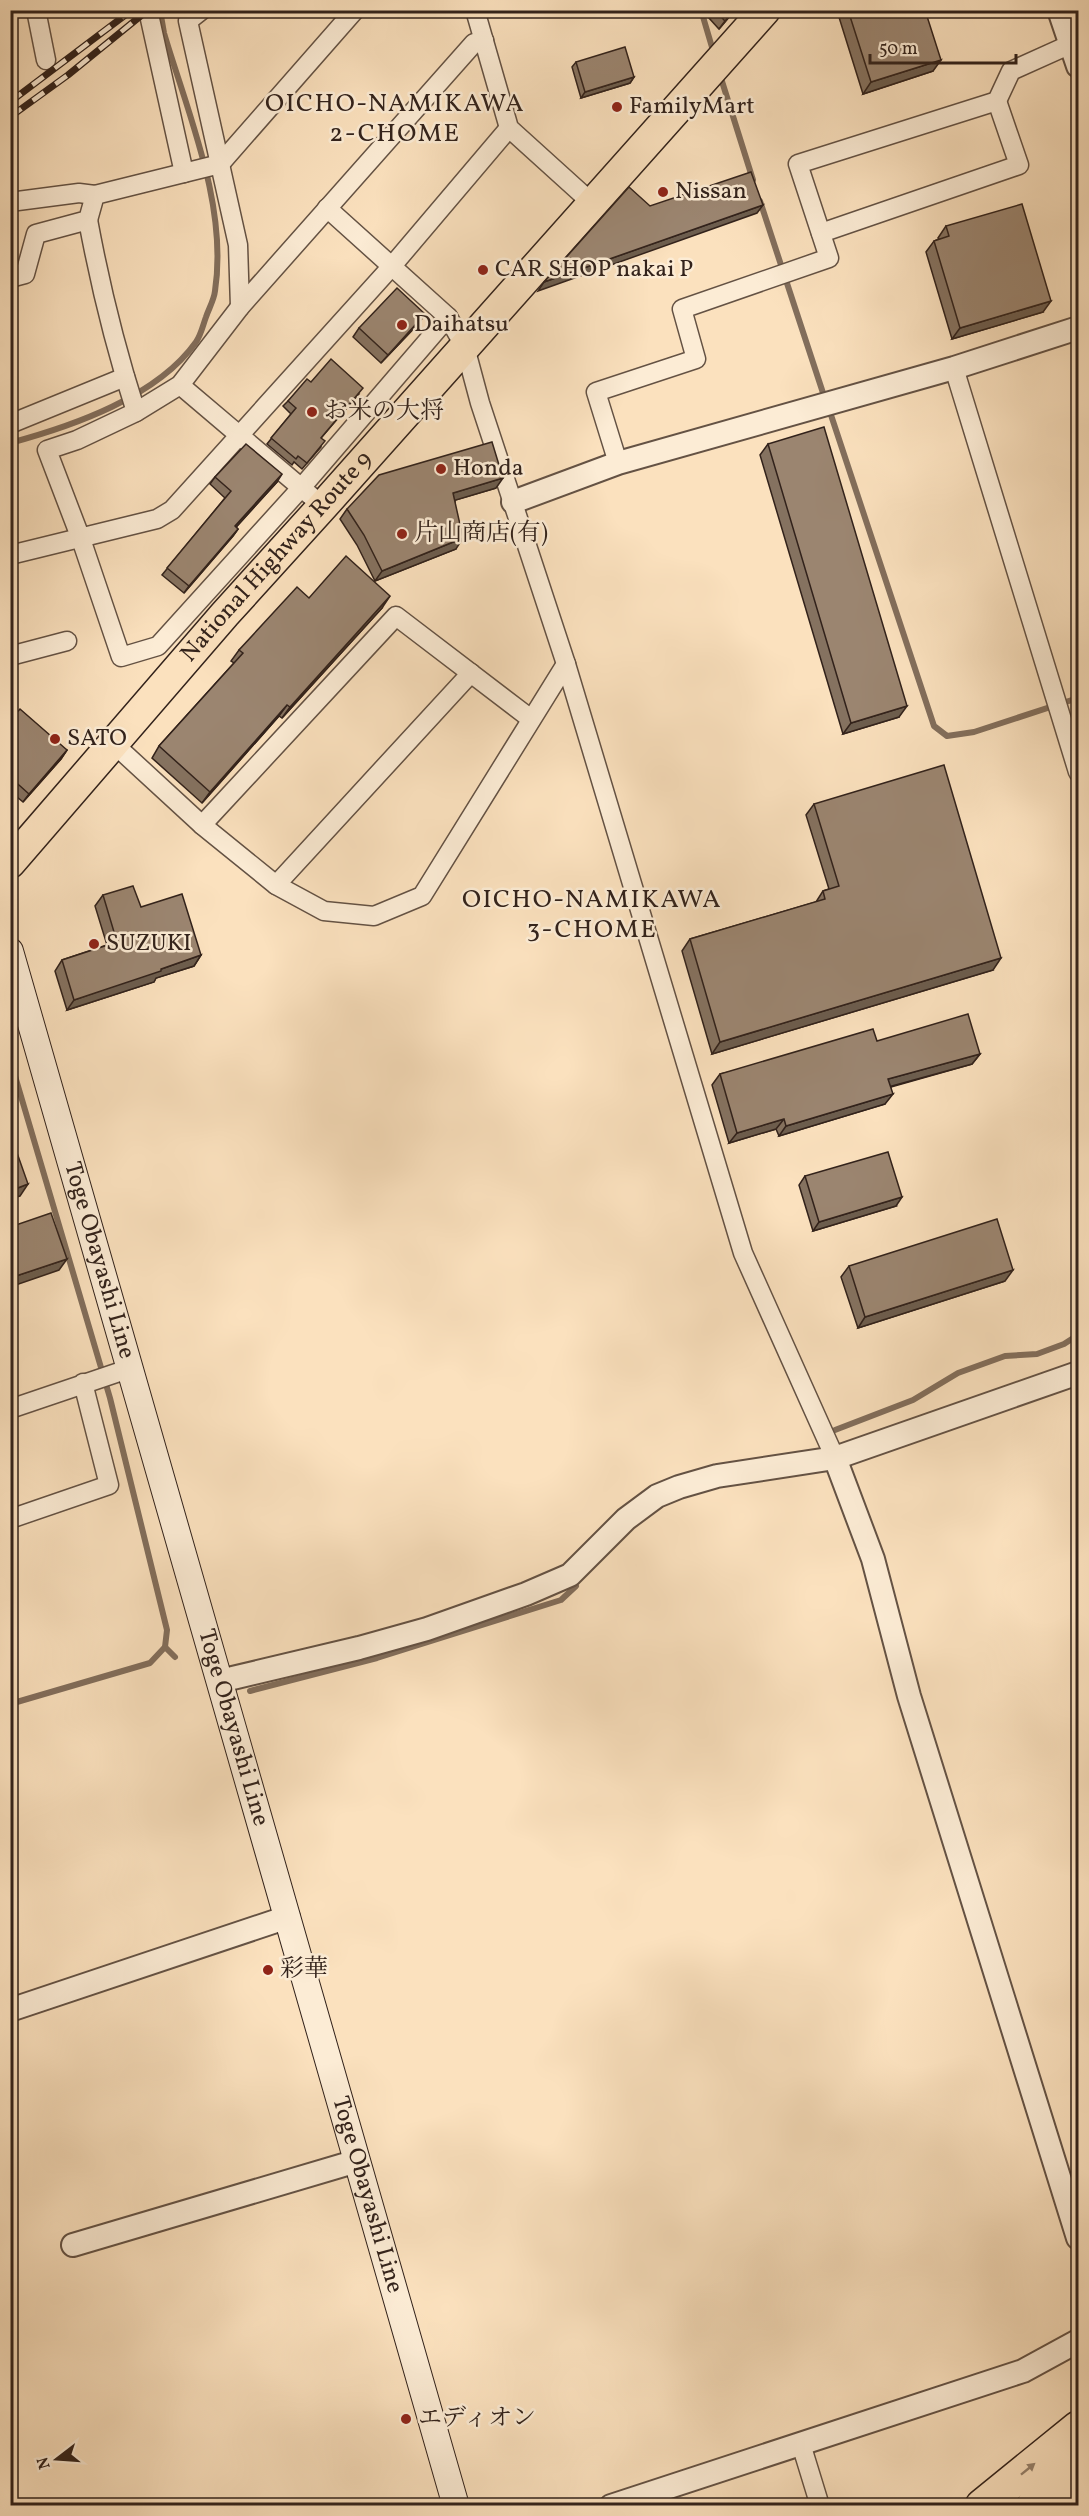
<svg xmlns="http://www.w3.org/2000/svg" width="1089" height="2516" viewBox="0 0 1089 2516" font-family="Vollkorn,'Noto Serif JP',serif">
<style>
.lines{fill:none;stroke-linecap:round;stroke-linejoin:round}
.stream{stroke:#826e5c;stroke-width:6}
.minor-casing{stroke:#645244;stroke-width:21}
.tertiary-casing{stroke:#645244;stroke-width:26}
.secondary-casing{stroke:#32221b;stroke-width:28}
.trunk-casing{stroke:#32221b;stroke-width:33}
.motorway-casing{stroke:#32221b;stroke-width:36}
.minor{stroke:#fcecd5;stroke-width:18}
.tertiary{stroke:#fcecd5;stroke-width:22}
.secondary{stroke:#fcecd5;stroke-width:26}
.trunk{stroke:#fbe1be;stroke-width:30}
.motorway{stroke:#fbe1be;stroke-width:33}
.rail-casing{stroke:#32221b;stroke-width:7}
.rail{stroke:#fcecd5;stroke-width:4.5;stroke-dasharray:14;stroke-linecap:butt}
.wall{fill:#857260;stroke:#32221b;stroke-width:1.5}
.shaded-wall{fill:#6c5d4e;stroke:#32221b;stroke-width:1.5}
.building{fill:#9b8570;stroke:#32221b;stroke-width:1.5}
.oneway{fill:#96826c}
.poi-dot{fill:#8f2418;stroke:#fcecd5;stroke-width:2}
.labels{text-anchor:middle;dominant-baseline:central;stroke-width:5;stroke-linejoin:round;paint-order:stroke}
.poi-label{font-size:24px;fill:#32221b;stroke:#fcecd5;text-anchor:start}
.street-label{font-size:24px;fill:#32221b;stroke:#fcecd5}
.neighbourhood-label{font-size:26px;letter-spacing:1.5px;fill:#32221b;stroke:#fcecd5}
</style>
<rect width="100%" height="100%" fill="#fbe1be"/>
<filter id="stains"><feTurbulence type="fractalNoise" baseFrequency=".00333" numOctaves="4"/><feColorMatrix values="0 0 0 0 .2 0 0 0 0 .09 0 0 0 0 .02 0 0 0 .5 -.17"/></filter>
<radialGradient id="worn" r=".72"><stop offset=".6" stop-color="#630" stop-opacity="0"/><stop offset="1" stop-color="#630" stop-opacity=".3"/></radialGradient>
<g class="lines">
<g class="stream">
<polyline points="701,10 714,54"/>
<polyline points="720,75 753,180"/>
<polyline points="760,201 825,399"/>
<polyline points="829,409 934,726 947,736 974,732 1078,698"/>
<path d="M10,443C73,426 157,397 196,342C201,335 203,325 206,317C209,308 214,300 215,291C228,206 188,114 164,33L160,10"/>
<polyline points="10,1059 110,1398 167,1630 165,1647 150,1663 10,1704"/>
<polyline points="835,1430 913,1400 958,1373 1005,1356 1037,1354 1064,1344 1078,1335"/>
<polyline points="165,1647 175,1657"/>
<polyline points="250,1691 377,1658 561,1600 576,1586"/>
</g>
<g class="minor-casing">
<g id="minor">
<polyline points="36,10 46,60"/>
<polyline points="148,10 184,173"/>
<polyline points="202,10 188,21 238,245 240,307"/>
<polyline points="475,10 509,128 593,204"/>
<polyline points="10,202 79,193 95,195"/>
<polyline points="327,208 448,317 465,347 480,403 566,664 743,1253 835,1458"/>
<path d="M88,220C100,285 116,350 136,412"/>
<polyline points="821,233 1019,165 997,101"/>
<polyline points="10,278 25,274 36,234 88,220 95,195 220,164 355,10"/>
<polyline points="448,317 301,488 158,646 121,657 81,539 47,450 77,440 136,412 180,385 240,307 474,43 484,40"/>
<polyline points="954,368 1078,772"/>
<polyline points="180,385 311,496"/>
<polyline points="10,424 125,377"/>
<polyline points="618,463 596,392 696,359 682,309 829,258 798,164 997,101 1011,71 1071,44"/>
<polyline points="10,555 157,519 172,510 392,266 509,128"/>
<polyline points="10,656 67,641"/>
<polyline points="114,744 202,825 276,885 324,911 374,916 422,896 566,664"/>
<polyline points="202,825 396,616 531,719"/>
<polyline points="276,885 471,673"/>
<polyline points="10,1409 131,1368"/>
<polyline points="10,1519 109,1485 83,1383"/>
<polyline points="801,2444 820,2506"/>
</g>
</g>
<g class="tertiary-casing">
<g id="tertiary">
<polyline points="1059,10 1078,66"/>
<polyline points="513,502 618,463 954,368 1078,328"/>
<polyline points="835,1458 873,1559 909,1696 1078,2238"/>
<polyline points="220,1681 359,1648 427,1629 526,1594 570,1575 626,1519 657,1496 679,1487 717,1476 835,1458 1078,1373"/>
<polyline points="10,2010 288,1917"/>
<polyline points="73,2245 357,2161"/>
<polyline points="611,2506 1023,2371 1078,2341"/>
</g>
</g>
<g class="secondary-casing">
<g id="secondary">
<path id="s1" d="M10,951L456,2506"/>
</g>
</g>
<g class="trunk-casing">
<g id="trunk">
<path id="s2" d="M10,863L225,614L323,506L765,10"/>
</g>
</g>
<g class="motorway-casing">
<g id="motorway">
<polyline points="982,2506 1078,2428"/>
<polyline points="1033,2506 1078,2464"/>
<polyline points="1076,2506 1078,2504"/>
</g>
</g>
<use href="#minor" class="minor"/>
<use href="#tertiary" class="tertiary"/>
<use href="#secondary" class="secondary"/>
<use href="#trunk" class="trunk"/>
<use href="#motorway" class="motorway"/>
<g class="rail-casing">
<g id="rail">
<polyline points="10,102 132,10"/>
<polyline points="10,117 68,75 148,10"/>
</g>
</g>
<use href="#rail" class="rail"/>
</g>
<g class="wall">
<polygon points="706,10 735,10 719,29 709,18"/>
<polygon points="840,10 925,10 933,71 863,94 838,14"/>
<polygon points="576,62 634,77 630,83 581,98 572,67"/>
<polygon points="946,226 1043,312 952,339 926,252 934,241 939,239 938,238"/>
<polygon points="419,323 381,363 353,337 359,328"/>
<polygon points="311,382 359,394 321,438 321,447 302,469 294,462 292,465 267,444 291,414 283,406 288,401"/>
<polygon points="768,444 899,717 843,734 760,455"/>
<polygon points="215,477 277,482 236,527 238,529 233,536 184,593 162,575 225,498 210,484"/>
<polygon points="496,488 455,500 456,549 375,581 357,545 340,519 347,509"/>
<polygon points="309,598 382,608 282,718 279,716 202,803 152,758 159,746 234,663 231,661 239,650"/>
<polygon points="10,720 67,750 61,759 23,802 10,791"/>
<polygon points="814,804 993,970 712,1054 682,951 690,939 816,902 823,891 829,889 806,815"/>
<polygon points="103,895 141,907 201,955 194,966 156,978 154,982 67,1010 55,971 62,960 107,945 95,906"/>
<polygon points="877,1041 980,1054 972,1064 891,1087 885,1104 779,1136 776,1129 729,1143 712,1085 720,1074"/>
<polygon points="805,1176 896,1206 813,1231 799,1185"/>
<polygon points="849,1266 1005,1281 858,1328 841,1277"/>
</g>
<g class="shaded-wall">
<polygon points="734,10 735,10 719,29 725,21"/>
<polygon points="941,60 933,71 863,94 871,82"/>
<polygon points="634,77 630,83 581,98 585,92"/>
<polygon points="763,205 757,213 538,291 544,282"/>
<polygon points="1051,301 1043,312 952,339 960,328"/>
<polygon points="425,314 419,323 381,363 388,355"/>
<polygon points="282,474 277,482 230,534 235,526"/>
<polygon points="503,478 496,488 446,503 453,493"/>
<polygon points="238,529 233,536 184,593 189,586"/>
<polygon points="463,538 456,549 375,581 382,571"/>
<polygon points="390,596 382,608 282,718 290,707"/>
<polygon points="287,705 279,716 202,803 210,792"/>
<polygon points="907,706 899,717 843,734 851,723"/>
<polygon points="67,750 61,759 23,802 29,794"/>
<polygon points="201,955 194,966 156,978 154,982 67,1010 74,1000"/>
<polygon points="1001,958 993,970 712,1054 720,1042"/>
<polygon points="980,1054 972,1064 881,1089 888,1079"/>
<polygon points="893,1094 885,1104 779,1136 786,1126"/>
<polygon points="784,1119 776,1129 729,1143 737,1133"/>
<polygon points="28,1184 20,1196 10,1199 10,1191"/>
<polygon points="902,1197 896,1206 813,1231 819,1222"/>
<polygon points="67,1259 59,1270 10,1287 10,1278"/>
<polygon points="1013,1270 1005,1281 858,1328 865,1317"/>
</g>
<g class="building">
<polygon points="715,10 734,10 725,21"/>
<polygon points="848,10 925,10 941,60 871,82"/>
<polygon points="625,47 634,77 585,92 576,62"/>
<polygon points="751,172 763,205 544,282 629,187 650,206"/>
<polygon points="1022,204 1051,301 960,328 934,241 949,236 946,226"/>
<polygon points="397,288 425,314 388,355 359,328"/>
<polygon points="331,359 363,388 321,438 325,441 307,463 298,456 296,459 271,438 296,408 288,401 307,379 311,382"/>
<polygon points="824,427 907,706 851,723 768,444"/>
<polygon points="492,442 503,478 453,493 463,538 382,571 364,535 347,509 379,475"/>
<polygon points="246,444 282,474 235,526 238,529 189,586 167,568 231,491 215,477"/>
<polygon points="346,556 390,596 290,707 287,705 210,792 159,746 243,653 239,650 297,587 309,598"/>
<polygon points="20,709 67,750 29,794 10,777 10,720"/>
<polygon points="944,765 1001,958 720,1042 690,939 825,899 823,891 839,886 814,804"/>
<polygon points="133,886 141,907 182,894 201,955 161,969 161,971 74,1000 62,960 117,942 103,895"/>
<polygon points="968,1014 980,1054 888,1079 893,1094 786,1126 784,1119 737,1133 720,1074 873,1029 877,1041"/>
<polygon points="10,1133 28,1184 10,1191"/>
<polygon points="888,1152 902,1197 819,1222 805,1176"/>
<polygon points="51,1213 67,1259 10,1278 10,1227"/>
<polygon points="997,1219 1013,1270 865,1317 849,1266"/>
</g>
<defs><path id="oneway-solid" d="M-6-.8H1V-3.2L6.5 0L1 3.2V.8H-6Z" transform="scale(1.5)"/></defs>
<use class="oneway" href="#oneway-solid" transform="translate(1028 2469) rotate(-39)"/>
<g class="poi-dot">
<circle cx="617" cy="107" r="6"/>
<circle cx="663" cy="192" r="6"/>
<circle cx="483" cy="270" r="6"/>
<circle cx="402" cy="325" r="6"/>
<circle cx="312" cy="412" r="6"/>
<circle cx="441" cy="469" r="6"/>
<circle cx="402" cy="534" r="6"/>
<circle cx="55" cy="739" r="6"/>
<circle cx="94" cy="944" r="6"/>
<circle cx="268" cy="1970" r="6"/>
<circle cx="406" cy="2419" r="6"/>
</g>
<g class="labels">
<g class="poi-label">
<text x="629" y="107">FamilyMart</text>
<text x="675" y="192">Nissan</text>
<text x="495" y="270">CAR SHOP nakai P</text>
<text x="414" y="325">Daihatsu</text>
<text x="324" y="412">お米の大将</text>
<text x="453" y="469">Honda</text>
<text x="414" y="534">片山商店(有)</text>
<text x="67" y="739">SATO</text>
<text x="106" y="944">SUZUKI</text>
<text x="280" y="1970">彩華</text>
<text x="418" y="2419">エディオン</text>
</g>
<g class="street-label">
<text stroke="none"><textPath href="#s2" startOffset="406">National Highway Route 9</textPath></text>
<text stroke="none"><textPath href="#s1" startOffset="322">Toge Obayashi Line</textPath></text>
<text stroke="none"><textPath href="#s1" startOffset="808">Toge Obayashi Line</textPath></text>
<text stroke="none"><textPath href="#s1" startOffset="1294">Toge Obayashi Line</textPath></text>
</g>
<g class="neighbourhood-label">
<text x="395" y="104">OICHO-NAMIKAWA<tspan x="395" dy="30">2-CHOME</tspan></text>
<text x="592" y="900">OICHO-NAMIKAWA<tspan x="592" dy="30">3-CHOME</tspan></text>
</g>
</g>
<rect width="1089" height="2516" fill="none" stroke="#fbe1be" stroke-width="36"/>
<rect x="12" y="12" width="1065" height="2492" fill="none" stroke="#32221b" stroke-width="3"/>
<rect x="18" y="18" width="1053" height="2480" fill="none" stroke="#32221b" stroke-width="1.5"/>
<g transform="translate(57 2459) rotate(253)" stroke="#fcecd5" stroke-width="4.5" paint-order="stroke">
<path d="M0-4.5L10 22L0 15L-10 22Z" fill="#32221b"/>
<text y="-9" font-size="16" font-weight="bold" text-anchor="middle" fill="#32221b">N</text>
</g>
<path d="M870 54v9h146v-9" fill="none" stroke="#32221b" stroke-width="3"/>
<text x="879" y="54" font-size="18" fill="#32221b" stroke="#fcecd5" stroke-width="4.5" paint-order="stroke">50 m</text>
<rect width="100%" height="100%" filter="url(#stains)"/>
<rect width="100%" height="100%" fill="url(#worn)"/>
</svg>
